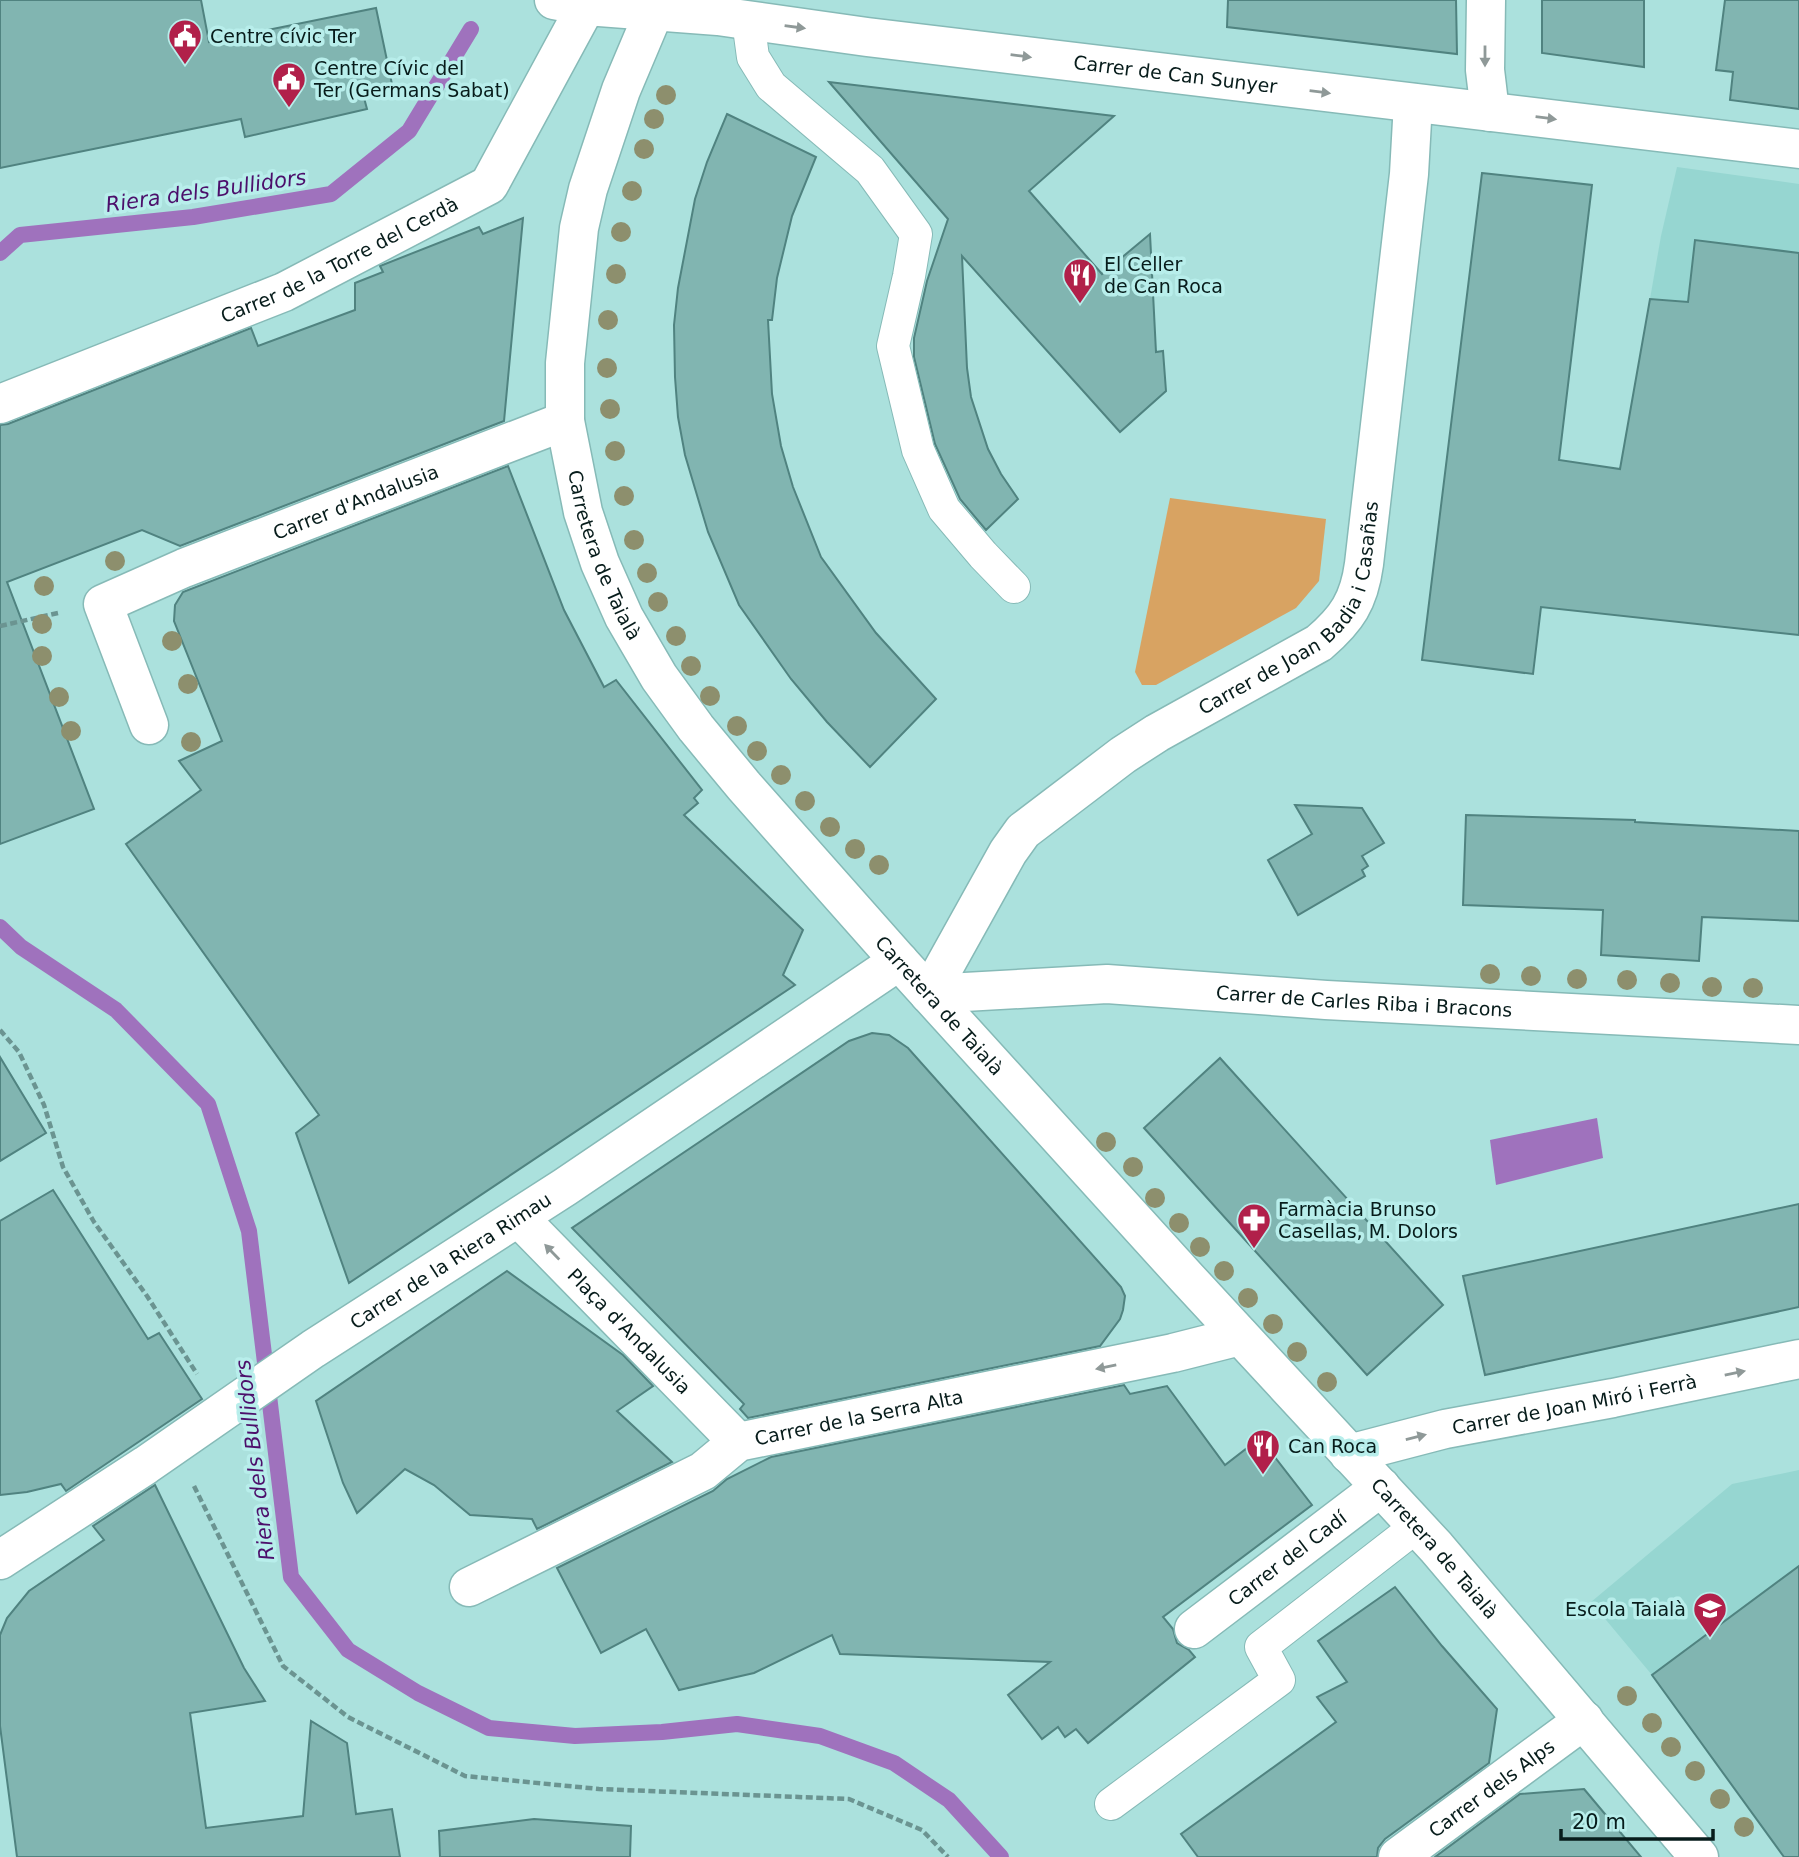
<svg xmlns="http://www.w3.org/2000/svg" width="1799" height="1857" viewBox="0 0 1799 1857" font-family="'DejaVu Sans',sans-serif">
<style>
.built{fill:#96d6d1}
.green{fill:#d8a362}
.water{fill:#9f72bd}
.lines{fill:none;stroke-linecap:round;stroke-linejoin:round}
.stream{stroke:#9f72bd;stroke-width:16}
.building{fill:#81b5b1;stroke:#508380;stroke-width:2}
.lane-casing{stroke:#86bab7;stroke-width:34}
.street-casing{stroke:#86bab7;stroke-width:41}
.path{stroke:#6b9491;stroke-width:4.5;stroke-dasharray:7 3.5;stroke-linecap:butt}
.lane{stroke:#fff;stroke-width:32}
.street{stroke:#fff;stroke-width:38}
.tree{fill:#8d8f6d}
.oneway{fill:#8f9998}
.labels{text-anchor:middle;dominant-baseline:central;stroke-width:7;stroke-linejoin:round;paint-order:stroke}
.poi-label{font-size:19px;fill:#071c1b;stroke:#b8eeeb;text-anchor:start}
.street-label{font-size:19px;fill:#071c1b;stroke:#b8eeeb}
.water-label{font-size:21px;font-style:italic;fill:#4c0f6b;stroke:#b8eeeb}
</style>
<rect width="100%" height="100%" fill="#abe1dd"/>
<g class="built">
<polygon points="1677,167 1799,184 1799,635 1595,613 1661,236"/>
<polygon points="1799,1470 1799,1853 1784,1857 1652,1675 1591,1602 1732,1484"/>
</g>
<polygon class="green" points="1170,498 1326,519 1319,581 1296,608 1156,685 1142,685 1135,672"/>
<polygon class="water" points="1597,1118 1603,1158 1496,1185 1490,1140"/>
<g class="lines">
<g class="stream">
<polyline points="0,253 20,235 193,217 331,194 409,131 471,29"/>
<polyline points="0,927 21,947 116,1010 208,1104 249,1231 291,1577 348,1650 418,1693 489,1728 575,1736 662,1732 737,1724 820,1736 894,1763 949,1800 1001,1857"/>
</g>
</g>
<g class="building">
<polygon points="0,0 201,0 209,42 376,8 393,89 363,94 367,109 245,137 241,119 0,168"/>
<polygon points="1228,0 1456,0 1457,54 1227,27"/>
<polygon points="1542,0 1644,0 1644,67 1542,53"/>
<polygon points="1725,0 1799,0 1799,109 1730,100 1733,72 1716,70"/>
<polygon points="829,82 1114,116 1029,191 1102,274 1150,234 1156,352 1163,351 1166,391 1120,432 962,256 967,368 971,397 988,449 1001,474 1018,499 986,530 960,499 935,444 914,357 914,338 927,281 948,219"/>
<polygon points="727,114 816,157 792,216 777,278 772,320 768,320 772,394 781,446 793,487 821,557 876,633 936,699 870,767 827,722 791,679 739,605 708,532 685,455 678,417 675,377 674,325 678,288 695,199 707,162"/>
<polygon points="1482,173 1592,185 1559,460 1620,469 1650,299 1688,302 1695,240 1799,253 1799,635 1541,607 1533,674 1422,660"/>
<polygon points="523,218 504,421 180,546 142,530 7,582 94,809 0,844 0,425 8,424 251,328 258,346 355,310 355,283 383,272 380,266 479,227 483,234"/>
<polygon points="508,466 564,610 604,687 616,680 702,790 694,798 698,803 684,815 803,930 783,975 795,985 349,1283 296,1133 319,1115 126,844 201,790 179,761 222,741 174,621 175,605 183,592"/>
<polygon points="1295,805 1362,808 1384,843 1362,856 1368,866 1362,870 1365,876 1298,915 1268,860 1312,834"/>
<polygon points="1466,815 1635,820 1635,822 1799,831 1799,921 1702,917 1699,961 1601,955 1603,910 1463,905"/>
<polygon points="872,1033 889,1035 908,1048 1121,1287 1125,1296 1123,1310 1120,1319 1100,1346 748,1418 740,1409 744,1404 572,1228 849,1041"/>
<polygon points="0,1057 46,1133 0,1161"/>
<polygon points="1220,1058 1443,1305 1367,1375 1144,1128"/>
<polygon points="53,1190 148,1339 159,1333 202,1399 66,1491 61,1484 27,1492 0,1495 0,1221"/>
<polygon points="1799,1204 1799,1307 1485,1375 1463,1276"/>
<polygon points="507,1271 623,1355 653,1386 617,1411 672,1462 537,1529 532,1519 470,1515 434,1485 405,1469 357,1513 343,1483 316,1401"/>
<polygon points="1124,1385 1130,1394 1167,1386 1225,1465 1260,1438 1312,1505 1163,1617 1173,1629 1177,1643 1189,1650 1195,1657 1088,1743 1076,1729 1065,1737 1058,1727 1042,1739 1008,1695 1050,1662 840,1654 832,1635 754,1673 679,1690 646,1629 601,1653 557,1568 713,1491 727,1479 771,1457"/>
<polygon points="155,1485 244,1668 265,1701 190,1713 206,1828 303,1816 311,1721 347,1743 356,1814 392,1809 400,1857 17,1857 0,1726 0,1635 7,1618 29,1591 104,1540 93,1526"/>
<polygon points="1799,1566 1799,1857 1784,1857 1652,1675"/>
<polygon points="1395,1587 1442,1646 1497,1709 1489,1763 1385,1839 1378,1848 1377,1857 1198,1857 1181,1834 1336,1722 1317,1697 1347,1682 1318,1641"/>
<polygon points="1584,1789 1641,1857 1435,1857 1520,1794"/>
<polygon points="534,1819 631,1826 630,1857 440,1857 439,1831"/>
</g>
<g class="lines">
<g class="lane-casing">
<g id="lane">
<polyline points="748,20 753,57 771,86 870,170 916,234 909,276 893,346 918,450 944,509 983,555 1014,587"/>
<polyline points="1111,1804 1279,1680 1261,1647 1417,1526"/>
</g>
</g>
<g class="street-casing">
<g id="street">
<path id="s1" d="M554,0L586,6L718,16L867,37L1799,149"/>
<path id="s2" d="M659,0L621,90L588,189L579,228L565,363V421L583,512L600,563L624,617L659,677L696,728L744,786L899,961L1186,1277L1436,1547L1699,1857"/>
<polyline points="1486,0 1485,70 1490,112"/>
<path id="s3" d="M0,404L284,292L489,185L586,6"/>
<path id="s4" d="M149,725L103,604L184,568L565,421"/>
<path id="s5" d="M929,994L1008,852L1023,831L1123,755L1157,733L1319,643C1347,619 1359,601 1364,564L1409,174L1413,103"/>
<path id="s6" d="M929,994L1107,984L1326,1000L1799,1025"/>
<path id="s7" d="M519,1218L738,1442"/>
<path id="s8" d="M1349,1454L1445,1429L1613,1398L1799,1359"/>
<path id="s9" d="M0,1560L146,1465L313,1349L565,1187L899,961"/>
<path id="s10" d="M469,1587L703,1471L738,1442L1173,1353L1240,1336"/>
<path id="s11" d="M1194,1629L1381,1487"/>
<path id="s12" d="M1398,1857L1584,1720"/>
</g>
</g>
<g class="path">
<polyline points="0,626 58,613"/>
<polyline points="0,1030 19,1052 44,1105 63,1167 94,1222 147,1296 197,1374"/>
<polyline points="194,1486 283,1666 348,1717 465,1776 599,1789 849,1799 922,1830 948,1857"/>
</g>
<use href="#lane" class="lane"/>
<use href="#street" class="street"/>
</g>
<g class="tree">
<circle cx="666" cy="95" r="10"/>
<circle cx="654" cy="119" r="10"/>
<circle cx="644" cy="149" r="10"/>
<circle cx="632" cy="191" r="10"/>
<circle cx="621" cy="232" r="10"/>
<circle cx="616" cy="274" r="10"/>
<circle cx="608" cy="320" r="10"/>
<circle cx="607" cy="368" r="10"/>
<circle cx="610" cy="409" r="10"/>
<circle cx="615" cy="451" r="10"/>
<circle cx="624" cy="496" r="10"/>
<circle cx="634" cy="540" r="10"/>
<circle cx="115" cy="561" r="10"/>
<circle cx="647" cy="573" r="10"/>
<circle cx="44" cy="586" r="10"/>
<circle cx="658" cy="602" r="10"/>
<circle cx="42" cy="624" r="10"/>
<circle cx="676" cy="636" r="10"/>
<circle cx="172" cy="641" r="10"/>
<circle cx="42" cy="656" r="10"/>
<circle cx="691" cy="666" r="10"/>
<circle cx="188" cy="684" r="10"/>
<circle cx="710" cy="696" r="10"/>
<circle cx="59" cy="697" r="10"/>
<circle cx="737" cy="726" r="10"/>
<circle cx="71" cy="731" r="10"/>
<circle cx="191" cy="742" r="10"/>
<circle cx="757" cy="751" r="10"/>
<circle cx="781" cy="775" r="10"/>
<circle cx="805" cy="801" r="10"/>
<circle cx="830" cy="827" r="10"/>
<circle cx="855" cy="849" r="10"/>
<circle cx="879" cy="865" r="10"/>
<circle cx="1490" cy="974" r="10"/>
<circle cx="1531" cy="976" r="10"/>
<circle cx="1577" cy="979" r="10"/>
<circle cx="1627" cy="980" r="10"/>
<circle cx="1670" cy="983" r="10"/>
<circle cx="1712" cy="987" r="10"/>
<circle cx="1753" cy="988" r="10"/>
<circle cx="1106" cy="1142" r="10"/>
<circle cx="1133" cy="1167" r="10"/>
<circle cx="1155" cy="1198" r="10"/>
<circle cx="1179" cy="1223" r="10"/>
<circle cx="1200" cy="1247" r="10"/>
<circle cx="1224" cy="1271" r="10"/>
<circle cx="1248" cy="1298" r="10"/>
<circle cx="1273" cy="1324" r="10"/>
<circle cx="1297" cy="1352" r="10"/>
<circle cx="1327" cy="1382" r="10"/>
<circle cx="1627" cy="1696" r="10"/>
<circle cx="1652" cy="1723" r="10"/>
<circle cx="1671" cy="1747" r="10"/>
<circle cx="1695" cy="1771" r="10"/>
<circle cx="1720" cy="1799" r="10"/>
<circle cx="1744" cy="1827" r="10"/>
</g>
<defs><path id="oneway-solid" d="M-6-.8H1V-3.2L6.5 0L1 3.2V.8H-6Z" transform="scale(1.75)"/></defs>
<g class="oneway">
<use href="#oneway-solid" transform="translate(795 27) rotate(8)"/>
<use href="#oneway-solid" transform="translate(1021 56) rotate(7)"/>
<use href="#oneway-solid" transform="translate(1485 56) rotate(90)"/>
<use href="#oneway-solid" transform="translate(1320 92) rotate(7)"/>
<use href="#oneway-solid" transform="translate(1546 118) rotate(7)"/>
<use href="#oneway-solid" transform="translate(552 1252) rotate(-134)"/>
<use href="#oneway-solid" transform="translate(1106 1367) rotate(168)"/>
<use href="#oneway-solid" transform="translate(1735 1373) rotate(-12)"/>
<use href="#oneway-solid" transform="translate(1416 1437) rotate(-14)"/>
</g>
<defs>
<g id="civic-pin" transform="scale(1.75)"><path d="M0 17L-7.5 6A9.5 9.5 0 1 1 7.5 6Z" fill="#b1204a" stroke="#b8eeeb"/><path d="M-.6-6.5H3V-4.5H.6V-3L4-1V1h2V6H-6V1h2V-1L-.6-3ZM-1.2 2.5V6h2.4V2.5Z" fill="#fff"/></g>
<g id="restaurant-pin" transform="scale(1.75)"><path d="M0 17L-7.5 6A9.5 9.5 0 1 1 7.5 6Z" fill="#b1204a" stroke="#b8eeeb"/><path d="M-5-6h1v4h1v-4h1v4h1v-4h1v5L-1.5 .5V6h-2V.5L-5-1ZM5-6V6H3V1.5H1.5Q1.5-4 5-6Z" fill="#fff"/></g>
<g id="pharmacy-pin" transform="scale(1.75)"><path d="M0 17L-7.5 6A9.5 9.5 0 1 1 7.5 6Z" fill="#b1204a" stroke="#b8eeeb"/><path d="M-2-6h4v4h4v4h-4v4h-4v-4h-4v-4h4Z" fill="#fff"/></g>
<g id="school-pin" transform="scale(1.75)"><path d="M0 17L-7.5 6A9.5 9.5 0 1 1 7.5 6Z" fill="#b1204a" stroke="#b8eeeb"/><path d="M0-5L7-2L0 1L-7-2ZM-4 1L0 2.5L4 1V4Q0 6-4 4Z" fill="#fff"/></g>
</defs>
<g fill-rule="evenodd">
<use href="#civic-pin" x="185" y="36"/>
<use href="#civic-pin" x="289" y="79"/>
<use href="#restaurant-pin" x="1080" y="275"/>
<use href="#pharmacy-pin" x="1254" y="1220"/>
<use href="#restaurant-pin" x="1263" y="1446"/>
<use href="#school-pin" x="1710" y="1609"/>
</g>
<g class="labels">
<g class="poi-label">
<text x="210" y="36">Centre cívic Ter</text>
<text x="314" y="68">Centre Cívic del<tspan x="314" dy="22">Ter (Germans Sabat)</tspan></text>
<text x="1104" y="264">El Celler<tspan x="1104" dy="22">de Can Roca</tspan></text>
<text x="1278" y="1209">Farmàcia Brunso<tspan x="1278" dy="22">Casellas, M. Dolors</tspan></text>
<text x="1288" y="1446">Can Roca</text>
<text x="1686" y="1609" text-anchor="end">Escola Taialà</text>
</g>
<g class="street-label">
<text stroke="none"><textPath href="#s1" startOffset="626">Carrer de Can Sunyer</textPath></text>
<text stroke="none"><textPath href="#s3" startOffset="369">Carrer de la Torre del Cerdà</textPath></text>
<text stroke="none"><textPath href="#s4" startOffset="402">Carrer d'Andalusia</textPath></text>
<text stroke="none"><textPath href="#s2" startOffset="576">Carretera de Taialà</textPath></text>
<text stroke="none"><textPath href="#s5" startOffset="550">Carrer de Joan Badia i Casañas</textPath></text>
<text stroke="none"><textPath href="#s6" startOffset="436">Carrer de Carles Riba i Bracons</textPath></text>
<text stroke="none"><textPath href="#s2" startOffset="1143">Carretera de Taialà</textPath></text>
<text stroke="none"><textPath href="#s9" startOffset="541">Carrer de la Riera Rimau</textPath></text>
<text stroke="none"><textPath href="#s7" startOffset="158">Plaça d'Andalusia</textPath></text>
<text stroke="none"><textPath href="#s8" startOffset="231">Carrer de Joan Miró i Ferrà</textPath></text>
<text stroke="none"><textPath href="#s10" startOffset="430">Carrer de la Serra Alta</textPath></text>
<text stroke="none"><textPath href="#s2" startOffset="1878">Carretera de Taialà</textPath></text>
<text stroke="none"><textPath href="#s11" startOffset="117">Carrer del Cadí</textPath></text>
<text stroke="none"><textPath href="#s12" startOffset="116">Carrer dels Alps</textPath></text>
</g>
<g class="water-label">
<text transform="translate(206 191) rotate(-8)">Riera dels Bullidors</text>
<text transform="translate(255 1460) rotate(-97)">Riera dels Bullidors</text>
</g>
</g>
<path d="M1561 1829v10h152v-10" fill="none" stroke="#071c1b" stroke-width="3.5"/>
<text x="1572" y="1829" font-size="21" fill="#071c1b" stroke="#b8eeeb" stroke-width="5" paint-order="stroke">20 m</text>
</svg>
